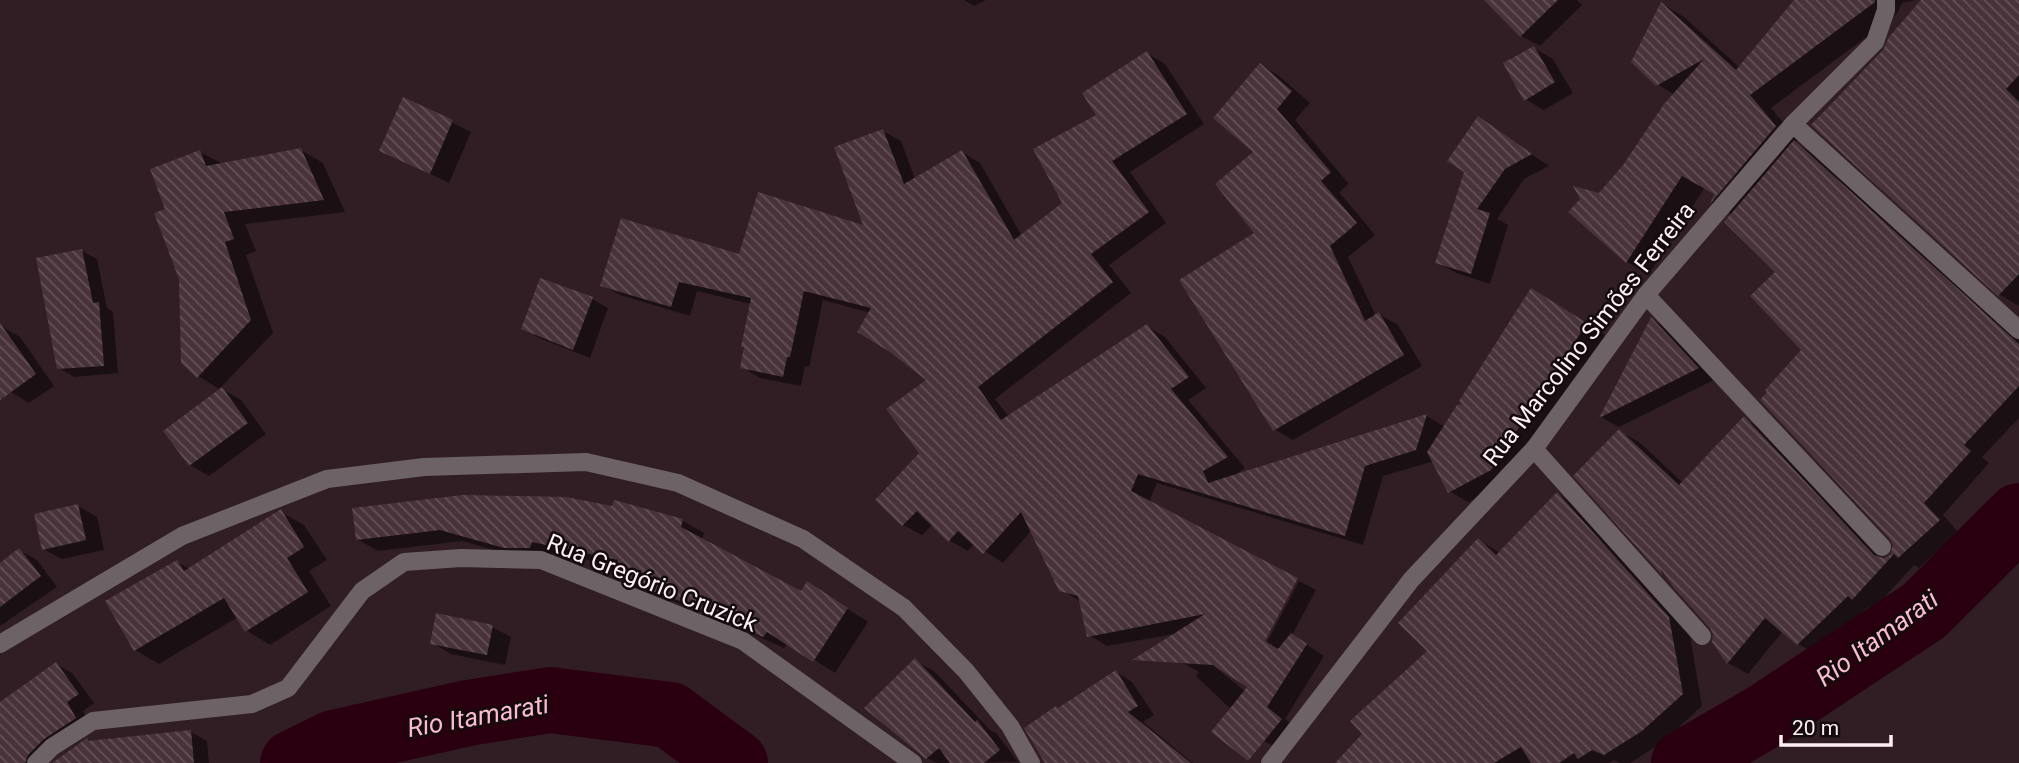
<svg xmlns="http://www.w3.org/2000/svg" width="2019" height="763" viewBox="0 0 2019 763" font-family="Roboto,sans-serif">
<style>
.shadow{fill:#0007;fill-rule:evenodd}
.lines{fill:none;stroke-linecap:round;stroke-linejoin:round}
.river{stroke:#2a0011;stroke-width:66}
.building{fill:url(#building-back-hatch)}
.service{stroke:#6d6265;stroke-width:18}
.minor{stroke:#6d6265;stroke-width:18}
.labels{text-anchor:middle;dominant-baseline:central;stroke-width:5;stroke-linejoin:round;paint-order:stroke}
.street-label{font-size:24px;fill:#feeff3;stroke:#130b0d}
.water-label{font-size:26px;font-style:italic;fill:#fbbbcf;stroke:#130b0d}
</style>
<defs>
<pattern id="building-back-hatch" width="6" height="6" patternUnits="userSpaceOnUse" patternTransform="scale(1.75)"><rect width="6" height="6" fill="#49333a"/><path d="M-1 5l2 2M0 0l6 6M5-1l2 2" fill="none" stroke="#645157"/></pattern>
</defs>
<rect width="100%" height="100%" fill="#311e24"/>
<g class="shadow">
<polygon points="964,0 986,0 974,6"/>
<polygon points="1507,0 1577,0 1582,5 1540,46 1521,36"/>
<polygon points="1797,0 1916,0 1902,3 1897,14 1771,108 1798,140 1795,143 1814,154 2019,341 2019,418 1982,457 1989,463 1943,515 1958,532 1919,568 1914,565 1873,610 1868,607 1818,655 1798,644 1783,631 1748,674 1728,663 1713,641 1715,634 1668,575 1576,476 1619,431 1639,442 1683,483 1744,419 1764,430 1885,559 1895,552 1892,538 1804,350 1778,272 1732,215 1712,203 1717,194 1705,187 1649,274 1627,262 1571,212 1599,195 1624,166 1675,95 1657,84 1662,4 1684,17 1740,68"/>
<polygon points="1924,0 2019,0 2019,306 1999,294 1814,125 1885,51"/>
<polygon points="1534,48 1553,59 1573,93 1544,110 1525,99"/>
<path d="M1147,53L1165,64L1204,124L1130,172L1166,223L1109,265L1131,293L995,399L1009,417L1147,326L1165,337L1206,388L1188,400L1245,468L1232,477L1427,416L1445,427L1550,301L1605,335L1509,482L1468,502L1449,491L1434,461L1383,476L1363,545L1157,483L1149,502L1260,648L1263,650L1299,581L1316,590L1292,635L1324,656L1285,719L1299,730L1283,751L1264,741L1196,676L1199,672L1181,662L1179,633L1107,646L1089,635L1080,601L1061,590L1032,530L1003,563L974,544L968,551L949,540L933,524L922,535L903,525L877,500L921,453L929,380L891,350L871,313L823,300L809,367L805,366L801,386L760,378L742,367L751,304L697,291L690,316L620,295L602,285L866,227L883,131L901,141L915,179L962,152L980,163L1022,236L1064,204L1099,115ZM1216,665L1250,687L1246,692L1215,667Z"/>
<polygon points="1261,65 1279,76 1310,103 1295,120 1349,184 1339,192 1375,235 1348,257 1376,316 1379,314 1398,325 1422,366 1293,440 1274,429 1257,234 1256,152"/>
<polygon points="404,99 471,132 449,183 381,150"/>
<polygon points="1479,119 1549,166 1524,179 1497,219 1508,225 1490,284 1456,273 1437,262 1466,171"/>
<polygon points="301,150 323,163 345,212 245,224 256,251 246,255 273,333 220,388 241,400 266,434 209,476 190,465 166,431 221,390 198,376 168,210 200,152 223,164"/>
<polygon points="82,251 97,259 107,308 113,312 118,373 74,377 59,368"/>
<polygon points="592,299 608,308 590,358 539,338 523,328"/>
<polygon points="1652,319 1670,330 1716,379 1619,427 1601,417"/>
<polygon points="1,326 20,337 54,386 29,403 11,392 0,377"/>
<polygon points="1558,494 1578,506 1689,630 1702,706 1663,742 1630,763 1620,763 1614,760 1609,763 1337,763 1365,734 1429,651 1479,540 1500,553"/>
<polygon points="615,502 683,521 704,533 702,540 802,593 828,596 868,622 835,673 788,643 784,648 703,612 636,588 615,576 618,566 553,553 551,559 526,559 462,541 378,551 357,539 613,508"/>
<polygon points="78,506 97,517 104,550 62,559 43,549"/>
<polygon points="281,512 304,525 327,560 309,571 331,606 270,645 247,631 238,617 159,664 135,650 177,562 190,569"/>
<polygon points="19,550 37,560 57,587 0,626 0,565"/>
<polygon points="492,627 511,637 505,665 451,654 432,643"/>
<polygon points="915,661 934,671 990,730 996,733 1018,762 937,763 927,758"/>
<polygon points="56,664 72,673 94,703 83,711 91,728 45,763 0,763 0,704"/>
<polygon points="1116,672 1132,682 1154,715 1143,722 1193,763 1049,763 1059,709"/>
<polygon points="191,732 207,741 209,763 55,763 87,740 91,743"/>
</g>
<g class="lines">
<g class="river">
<polyline points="293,763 334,743 468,713 550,700 670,715 735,763"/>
<polyline points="1684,763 1765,716 1924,611 2019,516"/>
</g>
</g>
<g class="building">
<polygon points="1484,0 1558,0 1520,37"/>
<polygon points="1794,0 1875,0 1875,2 1750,95 1776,126 1710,204 1714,194 1682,176 1626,263 1568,212 1580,199 1573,186 1599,193 1623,165 1664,104 1704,59 1656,86 1631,62 1661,2 1736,70"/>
<polygon points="1921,0 2019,0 2019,75 2006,89 2019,102 2019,274 1998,296 1811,125 1883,50 1889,37"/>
<polygon points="1534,46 1555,82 1524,101 1503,63"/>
<polygon points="1147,51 1187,114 1112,161 1149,212 1091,254 1113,282 978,387 1001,420 1147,324 1189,377 1171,389 1228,457 1203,471 1208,483 1427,414 1416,450 1365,466 1345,536 1138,474 1131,491 1298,578 1265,641 1278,649 1291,633 1307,644 1267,707 1282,719 1248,761 1211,732 1247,687 1213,665 1132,660 1205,614 1087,637 1078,596 1059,591 1021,512 983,554 958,531 948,542 917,511 902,526 875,500 919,453 886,409 926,380 890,352 857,332 871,308 804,291 790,357 787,357 783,377 740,368 744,347 741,347 751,298 679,282 671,307 600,286 621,218 739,254 758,192 863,225 834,147 883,129 904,184 962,150 1014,240 1062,203 1033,149 1096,115 1082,93"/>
<polygon points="1260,63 1292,91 1277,109 1331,172 1321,181 1357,223 1330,246 1365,321 1379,312 1404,355 1273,431 1179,280 1254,233 1215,184 1253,152 1213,118"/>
<polygon points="403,97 453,120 430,174 379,151"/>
<polygon points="1478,116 1532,154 1505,169 1477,209 1490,213 1471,274 1435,263 1464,172 1447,161"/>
<polygon points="1794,140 2019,344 2019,386 1964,445 1971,451 1924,503 1940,520 1898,558 1894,554 1852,600 1848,596 1797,645 1765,618 1727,664 1712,642 1713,634 1710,628 1674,588 1661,569 1662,575 1573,476 1619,429 1679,485 1744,416 1874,555 1884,558 1890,555 1893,545 1890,539 1760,400 1767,392 1765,390 1801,350 1750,296 1775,272 1724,222"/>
<polygon points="301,148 324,200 224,212 234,239 225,242 251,320 197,378 181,363 179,279 154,213 165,209 150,169 200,150 206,166"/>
<polygon points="82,249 93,303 99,302 104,366 57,369 36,258"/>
<polygon points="540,278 593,297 573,350 521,329"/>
<polygon points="1531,288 1587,323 1491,470 1448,493 1427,452 1457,405 1462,404 1459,401"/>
<polygon points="1651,317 1699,368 1599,418 1644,331"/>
<polygon points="0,323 36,374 0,400"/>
<polygon points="222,387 248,423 189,466 163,431"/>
<polygon points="1557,492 1669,617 1683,694 1642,731 1604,755 1592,750 1578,759 1574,753 1559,763 1531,763 1521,747 1494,763 1335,763 1362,734 1350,721 1427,651 1398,623 1478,538 1496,555"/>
<polygon points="463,495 566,497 612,506 614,500 683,519 681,527 801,591 807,581 848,608 813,662 767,632 763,637 680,601 613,577 618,560 532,542 530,548 504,548 440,530 356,540 352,508"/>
<polygon points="78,504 86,540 42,550 34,514"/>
<polygon points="281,509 304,547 287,558 308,592 245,632 224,598 134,651 105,601 177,560 184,571"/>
<polygon points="19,548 41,576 0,607 0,563"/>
<polygon points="436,613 493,625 487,655 430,644"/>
<polygon points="915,658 975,722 977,720 1000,750 984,763 950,763 939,748 926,759 864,708"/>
<polygon points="56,662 79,694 67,702 76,718 44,739 28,755 25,763 0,763 0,702"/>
<polygon points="1116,670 1138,706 1128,712 1191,763 1045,763 1024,728 1056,706 1058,708"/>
<polygon points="191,730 194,763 52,763 87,738 88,741"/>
</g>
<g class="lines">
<g class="service">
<polyline points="1793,124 2019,330"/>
<polyline points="1534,449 1702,636"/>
</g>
<g class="minor">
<polyline points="1646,295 1882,547"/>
<polyline points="0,644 182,536 327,479 424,467 586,462 678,483 803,539 904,608 966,671 1010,726 1031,763"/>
<polyline points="36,763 52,747 93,721 252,704 288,688 362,591 404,562 461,558 541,560 743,641 913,763"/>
<polyline points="1270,763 1411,580 1534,449 1646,295 1793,124 1875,42 1886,10 1886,0"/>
</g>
</g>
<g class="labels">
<g class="street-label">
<text transform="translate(1589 334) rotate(-52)">Rua Marcolino Simões Ferreira</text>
<text transform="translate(652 583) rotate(22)">Rua Gregório Cruzick</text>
</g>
<g class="water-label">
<text transform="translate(1877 638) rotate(-36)">Rio Itamarati</text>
<text transform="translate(478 716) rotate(-10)">Rio Itamarati</text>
</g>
</g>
<path d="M1781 735v10h110v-10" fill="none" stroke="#feeff3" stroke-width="3.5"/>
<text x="1792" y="735" font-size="21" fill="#feeff3" stroke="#130b0d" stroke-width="5" paint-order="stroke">20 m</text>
</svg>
